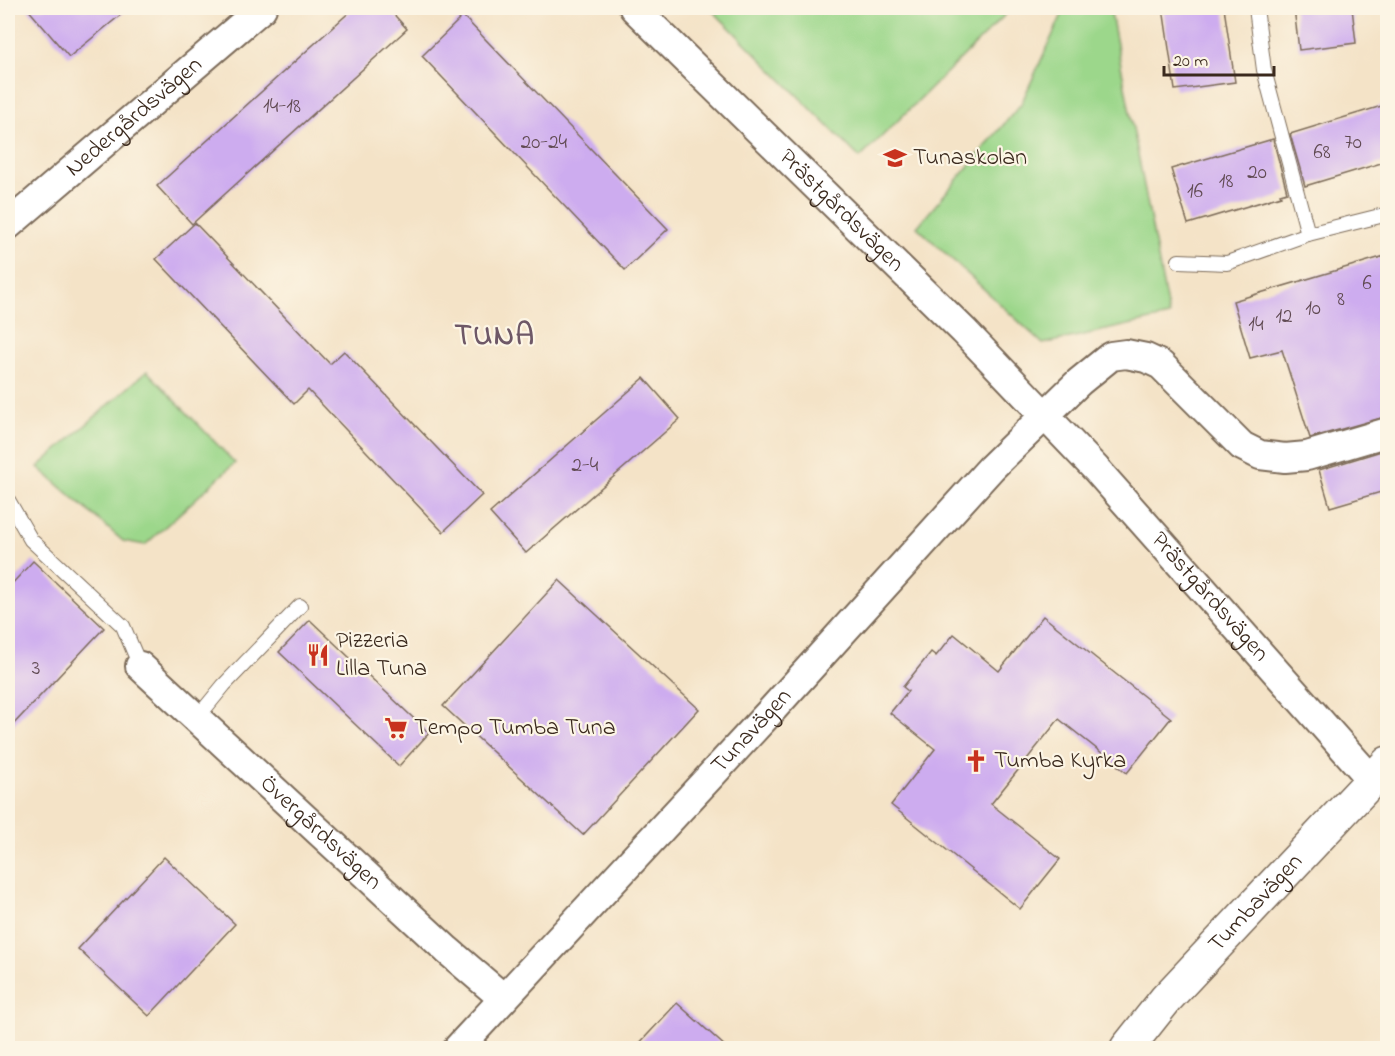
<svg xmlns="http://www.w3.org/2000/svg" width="1395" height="1056" viewBox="0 0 1395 1056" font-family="'Indie Flower',sans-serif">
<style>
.green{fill:#9cd78b;stroke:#6c8054;stroke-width:1.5}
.building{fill:#cdacef}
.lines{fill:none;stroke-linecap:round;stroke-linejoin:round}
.lane-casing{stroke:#7c6b59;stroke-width:16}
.street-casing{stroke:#7c6b59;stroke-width:32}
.secondary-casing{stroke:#7c6b59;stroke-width:36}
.lane{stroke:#fff;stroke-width:14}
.street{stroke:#fff;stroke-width:28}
.secondary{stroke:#fff;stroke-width:33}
.labels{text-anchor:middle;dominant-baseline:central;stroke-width:4.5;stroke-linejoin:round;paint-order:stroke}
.number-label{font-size:21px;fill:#604a52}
.street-label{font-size:24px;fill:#3b2a1e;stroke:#fcf5e5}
.poi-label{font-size:24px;fill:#3b2a1e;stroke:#fcf5e5;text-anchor:start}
.district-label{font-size:30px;font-weight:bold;letter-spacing:1.5px;fill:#6e5867;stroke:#fcf5e5}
</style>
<rect width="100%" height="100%" fill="#fcf5e5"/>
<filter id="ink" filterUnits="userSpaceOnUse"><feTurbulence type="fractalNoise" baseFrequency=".0167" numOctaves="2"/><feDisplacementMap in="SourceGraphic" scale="12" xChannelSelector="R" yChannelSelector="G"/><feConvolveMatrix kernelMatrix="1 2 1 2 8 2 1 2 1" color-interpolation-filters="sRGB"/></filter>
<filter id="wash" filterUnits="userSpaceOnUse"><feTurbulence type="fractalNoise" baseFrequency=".008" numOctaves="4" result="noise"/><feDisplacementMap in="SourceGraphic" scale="24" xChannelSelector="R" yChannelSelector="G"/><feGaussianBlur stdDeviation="1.35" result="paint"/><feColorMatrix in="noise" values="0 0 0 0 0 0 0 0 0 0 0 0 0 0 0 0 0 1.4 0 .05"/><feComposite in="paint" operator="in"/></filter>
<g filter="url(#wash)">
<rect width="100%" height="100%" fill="#f4e3c7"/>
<g class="green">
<polygon points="710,8 1012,8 860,158"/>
<polygon points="1065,8 1110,8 1169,316 1043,344 917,227 1021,104"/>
<polygon points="147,371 235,463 145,545 123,541 38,467"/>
</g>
<g id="blocks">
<g class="building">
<polygon points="27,8 129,8 69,57"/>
<polygon points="354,8 388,8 407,29 192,224 157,186"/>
<polygon points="1163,8 1224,8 1235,82 1175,90"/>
<polygon points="1294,8 1352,8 1356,43 1299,50"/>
<polygon points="463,16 668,229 625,270 422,56"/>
<polygon points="1388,104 1388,161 1305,186 1290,134"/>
<polygon points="1273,139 1287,192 1280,194 1281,196 1188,224 1171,169"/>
<polygon points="195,223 330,364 344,351 482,495 443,532 308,390 294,404 156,259"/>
<polygon points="1388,255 1388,416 1310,438 1282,350 1250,358 1233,301"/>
<polygon points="644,378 680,419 526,553 490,513"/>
<polygon points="1388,449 1388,490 1330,507 1319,470"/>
<polygon points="33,561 104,628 8,730 8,588"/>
<polygon points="559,580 699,709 583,835 443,706"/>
<polygon points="1043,616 1171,718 1127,773 1059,719 991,804 1060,859 1020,909 891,805 935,749 890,713 908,691 903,687 931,652 936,656 954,634 999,671"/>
<polygon points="310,620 429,733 399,766 279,652"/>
<polygon points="164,857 235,924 149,1016 78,949"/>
<polygon points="677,1003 727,1048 635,1048"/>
</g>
</g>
</g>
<g filter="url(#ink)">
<use href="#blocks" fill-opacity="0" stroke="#7c6b59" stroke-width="1.5"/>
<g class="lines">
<g class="lane-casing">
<g id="lane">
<polyline points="1256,8 1264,70 1308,234"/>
<polyline points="1179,261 1227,263 1308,234 1388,214"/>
<polyline points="8,500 31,540 123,626 140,666"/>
<polyline points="197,718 224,685 300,606"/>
</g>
</g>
<g class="street-casing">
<g id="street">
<path id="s1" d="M634,8L964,331L1096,469L1372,780"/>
<path id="s2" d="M8,225L262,8"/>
<path id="s3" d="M140,666L447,950L503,998"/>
<path id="s4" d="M458,1048L769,713L991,468L1079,382L1111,356L1126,354L1146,358L1161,365L1242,446L1260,455L1285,458L1307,456L1388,432"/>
</g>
</g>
<g class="secondary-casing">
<g id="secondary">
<path id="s5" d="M1127,1048L1166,999L1388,763"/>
</g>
</g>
<use href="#lane" class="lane"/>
<use href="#street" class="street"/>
<use href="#secondary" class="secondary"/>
</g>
</g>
<defs>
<g id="school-bare" transform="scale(1.8)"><path d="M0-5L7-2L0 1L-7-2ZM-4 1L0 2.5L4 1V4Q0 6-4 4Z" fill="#c8321e" stroke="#fcf5e5" stroke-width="2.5" paint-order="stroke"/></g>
<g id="restaurant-bare" transform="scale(1.8)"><path d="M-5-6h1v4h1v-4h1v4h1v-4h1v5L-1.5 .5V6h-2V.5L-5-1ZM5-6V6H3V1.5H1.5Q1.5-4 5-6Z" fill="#c8321e" stroke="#fcf5e5" stroke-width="2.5" paint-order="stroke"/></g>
<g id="supermarket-bare" transform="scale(1.8)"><path d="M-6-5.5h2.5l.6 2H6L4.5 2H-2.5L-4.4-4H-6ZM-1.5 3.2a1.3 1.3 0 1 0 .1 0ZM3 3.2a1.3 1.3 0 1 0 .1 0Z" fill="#c8321e" stroke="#fcf5e5" stroke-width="2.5" paint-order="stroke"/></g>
<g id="church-bare" transform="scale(1.8)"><path d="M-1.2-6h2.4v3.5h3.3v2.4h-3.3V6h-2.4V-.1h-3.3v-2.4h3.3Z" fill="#c8321e" stroke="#fcf5e5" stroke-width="2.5" paint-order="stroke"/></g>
</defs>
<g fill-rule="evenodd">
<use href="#school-bare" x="895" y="158"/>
<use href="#restaurant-bare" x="318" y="655"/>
<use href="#supermarket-bare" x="396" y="728"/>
<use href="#church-bare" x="976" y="761"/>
</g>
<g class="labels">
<g class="number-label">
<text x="282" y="107">14-18</text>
<text x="544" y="143">20-24</text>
<text x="1353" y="143">70</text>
<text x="1322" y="153">68</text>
<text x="1257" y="173">20</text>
<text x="1226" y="182">18</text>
<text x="1195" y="192">16</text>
<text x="1367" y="284">6</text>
<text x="1341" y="300">8</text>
<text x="1313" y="309">10</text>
<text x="1284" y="317">12</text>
<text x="1256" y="325">14</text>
<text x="585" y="466">2-4</text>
<text x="36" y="669">3</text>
</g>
<g class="street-label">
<text stroke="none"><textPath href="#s2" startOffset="166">Nedergårdsvägen</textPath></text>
<text stroke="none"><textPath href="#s1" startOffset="290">Prästgårdsvägen</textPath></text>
<text stroke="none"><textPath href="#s1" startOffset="824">Prästgårdsvägen</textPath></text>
<text stroke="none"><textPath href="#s4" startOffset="432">Tunavägen</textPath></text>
<text stroke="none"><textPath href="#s3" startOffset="246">Övergårdsvägen</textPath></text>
<text stroke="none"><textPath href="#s5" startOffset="194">Tumbavägen</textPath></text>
</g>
<g class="poi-label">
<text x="913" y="158">Tunaskolan</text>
<text x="336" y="641">Pizzeria<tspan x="336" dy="28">Lilla Tuna</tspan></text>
<text x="414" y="728">Tempo Tumba Tuna</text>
<text x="994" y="761">Tumba Kyrka</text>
</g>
<g class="district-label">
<text x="495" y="337">TUNA</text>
</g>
</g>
<rect width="1395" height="1056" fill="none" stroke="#fcf5e5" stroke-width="30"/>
<path d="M1164 66v9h110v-9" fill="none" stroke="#3b2a1e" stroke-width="3"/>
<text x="1173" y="66" font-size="18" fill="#3b2a1e" stroke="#fcf5e5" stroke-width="4.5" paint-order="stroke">20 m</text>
</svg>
